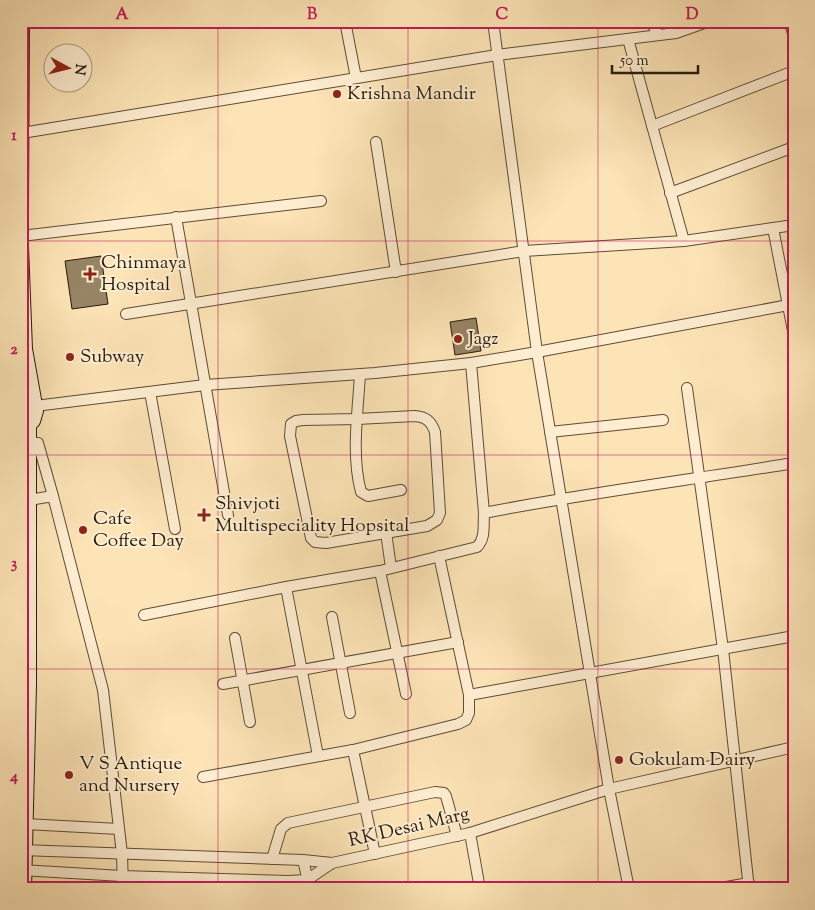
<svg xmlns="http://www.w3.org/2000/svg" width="815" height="910" viewBox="0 0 815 910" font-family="'Sorts Mill Goudy',serif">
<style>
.building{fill:#968464;stroke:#271b0c}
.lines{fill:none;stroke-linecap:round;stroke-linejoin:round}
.minor-casing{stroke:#5c4d36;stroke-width:12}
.secondary-casing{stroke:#271b0c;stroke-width:16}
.minor{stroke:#feedd0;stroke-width:10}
.secondary{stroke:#feedd0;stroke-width:14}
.grid{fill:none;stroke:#c2185b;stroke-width:1;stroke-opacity:0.55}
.poi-dot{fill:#8f2418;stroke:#feedd0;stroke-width:2}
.labels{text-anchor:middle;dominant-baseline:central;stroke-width:4;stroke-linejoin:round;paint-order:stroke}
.poi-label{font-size:19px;fill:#271b0c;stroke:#feedd0;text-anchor:start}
.street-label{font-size:19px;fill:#271b0c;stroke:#feedd0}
.neatline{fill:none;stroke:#c2185b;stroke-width:2}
.grid-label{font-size:16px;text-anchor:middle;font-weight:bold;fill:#c2185b}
</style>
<rect width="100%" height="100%" fill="#fde4b6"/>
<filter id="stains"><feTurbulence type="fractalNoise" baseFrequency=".004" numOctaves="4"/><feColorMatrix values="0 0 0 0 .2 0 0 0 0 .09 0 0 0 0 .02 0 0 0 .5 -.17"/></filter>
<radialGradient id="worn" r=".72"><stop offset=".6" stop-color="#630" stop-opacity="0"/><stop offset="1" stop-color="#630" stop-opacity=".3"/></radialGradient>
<g class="building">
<polygon points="101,256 108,304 72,309 65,261"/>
<polygon points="476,318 481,351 455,355 450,322"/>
</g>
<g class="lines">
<g class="minor-casing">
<g id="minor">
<polyline points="345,21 356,78"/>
<polyline points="493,21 537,352 609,789 629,889"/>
<polyline points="651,21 658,35"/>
<polyline points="789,21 794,36"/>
<polyline points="628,39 684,241"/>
<polyline points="652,126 794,71"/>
<polyline points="22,133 497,55 676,33 710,21"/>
<polyline points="376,142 396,272"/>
<polyline points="670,193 794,147"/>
<polyline points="176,217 228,515"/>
<polyline points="773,228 794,336"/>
<polyline points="21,236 321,201"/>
<polyline points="126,314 524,251 684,241 794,225"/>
<path d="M360,374C358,412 351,454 361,492L368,496L401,490"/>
<polyline points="687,388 723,649 749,889"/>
<polyline points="150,392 175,529"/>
<polyline points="35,406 205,385 375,373 471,363 537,352 794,304"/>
<path d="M415,416C426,417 431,421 435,432L440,513L437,520L427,526L326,543L315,542L311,538L290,436L291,424L296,421L303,420L357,419Z"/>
<polyline points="550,432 663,420"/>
<polyline points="29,442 38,443 53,496"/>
<polyline points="29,500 53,496 103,690 122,854 123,889"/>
<path d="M484,513C586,493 690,480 794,463"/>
<polyline points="386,532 391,568"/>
<polyline points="380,571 406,694"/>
<polyline points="286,587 318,756"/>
<path d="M144,615L286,587L380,571L477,547C486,538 483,525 484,513L471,363"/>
<polyline points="332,617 350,713"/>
<polyline points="235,638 250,722"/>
<polyline points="223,684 458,642"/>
<polyline points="469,695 794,636"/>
<polyline points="353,750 375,854"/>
<polyline points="203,777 353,750 458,724 466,720 469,713 469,695 439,556"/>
<polyline points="25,824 119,829"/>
<polyline points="470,833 480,889"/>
<polyline points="21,850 303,860 332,863 470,833 609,789 794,747"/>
<polyline points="272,859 281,829 288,823 435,792 444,793 446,796 457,836"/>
<polyline points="303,860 310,889"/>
<polyline points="21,870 122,876 288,881 307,880 332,863"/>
<polyline points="715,889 749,883"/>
</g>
</g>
<g class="secondary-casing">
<g id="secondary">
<polyline points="21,208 22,21"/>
<polyline points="21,246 25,349 36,411 33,421 22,427"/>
<polyline points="24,889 29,685 29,425"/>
</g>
</g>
<use href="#minor" class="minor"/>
<use href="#secondary" class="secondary"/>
</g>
<path class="grid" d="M218,21V889M408,21V889M598,21V889M21,241H794M21,455H794M21,669H794"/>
<g class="poi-dot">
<circle cx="337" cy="94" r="5"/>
<path d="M87.5 266.5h5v5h5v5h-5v5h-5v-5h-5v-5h5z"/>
<circle cx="458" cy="339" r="5"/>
<circle cx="70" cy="357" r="5"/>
<path d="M201.5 507.5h5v5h5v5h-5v5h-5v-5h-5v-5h5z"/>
<circle cx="83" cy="530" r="5"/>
<circle cx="619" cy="760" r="5"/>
<circle cx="69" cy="775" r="5"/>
</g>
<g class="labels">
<g class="poi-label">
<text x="347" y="94">Krishna Mandir</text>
<text x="101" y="263">Chinmaya<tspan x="101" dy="22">Hospital</tspan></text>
<text x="468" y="339">Jagz</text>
<text x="80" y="357">Subway</text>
<text x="215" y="504">Shivjoti<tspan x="215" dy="22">Multispeciality Hopsital</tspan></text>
<text x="93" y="519">Cafe<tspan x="93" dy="22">Coffee Day</tspan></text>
<text x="629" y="760">Gokulam Dairy</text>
<text x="79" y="764">V S Antique<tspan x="79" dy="22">and Nursery</tspan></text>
</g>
<g class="street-label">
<text transform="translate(409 828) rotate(-13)">RK Desai Marg</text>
</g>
</g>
<rect width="815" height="910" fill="none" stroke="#fde4b6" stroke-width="55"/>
<g transform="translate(68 68) rotate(97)"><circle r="24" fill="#feedd0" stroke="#a89982"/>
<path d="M0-4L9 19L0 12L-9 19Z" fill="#8f2418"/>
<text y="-8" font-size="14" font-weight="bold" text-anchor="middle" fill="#271b0c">N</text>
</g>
<path d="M612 65v8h86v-8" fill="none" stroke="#271b0c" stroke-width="2.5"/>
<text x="620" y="65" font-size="15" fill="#271b0c" stroke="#feedd0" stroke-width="4" paint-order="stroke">50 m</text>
<rect x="28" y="28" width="760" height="854" class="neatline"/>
<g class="grid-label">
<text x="122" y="19">A</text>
<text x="312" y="19">B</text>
<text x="502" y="19">C</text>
<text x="692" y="19">D</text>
<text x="14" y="140">1</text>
<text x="14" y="354">2</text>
<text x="14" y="568">3</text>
<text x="14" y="781">4</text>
</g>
<rect width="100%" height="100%" filter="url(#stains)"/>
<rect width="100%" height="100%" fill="url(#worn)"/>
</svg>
